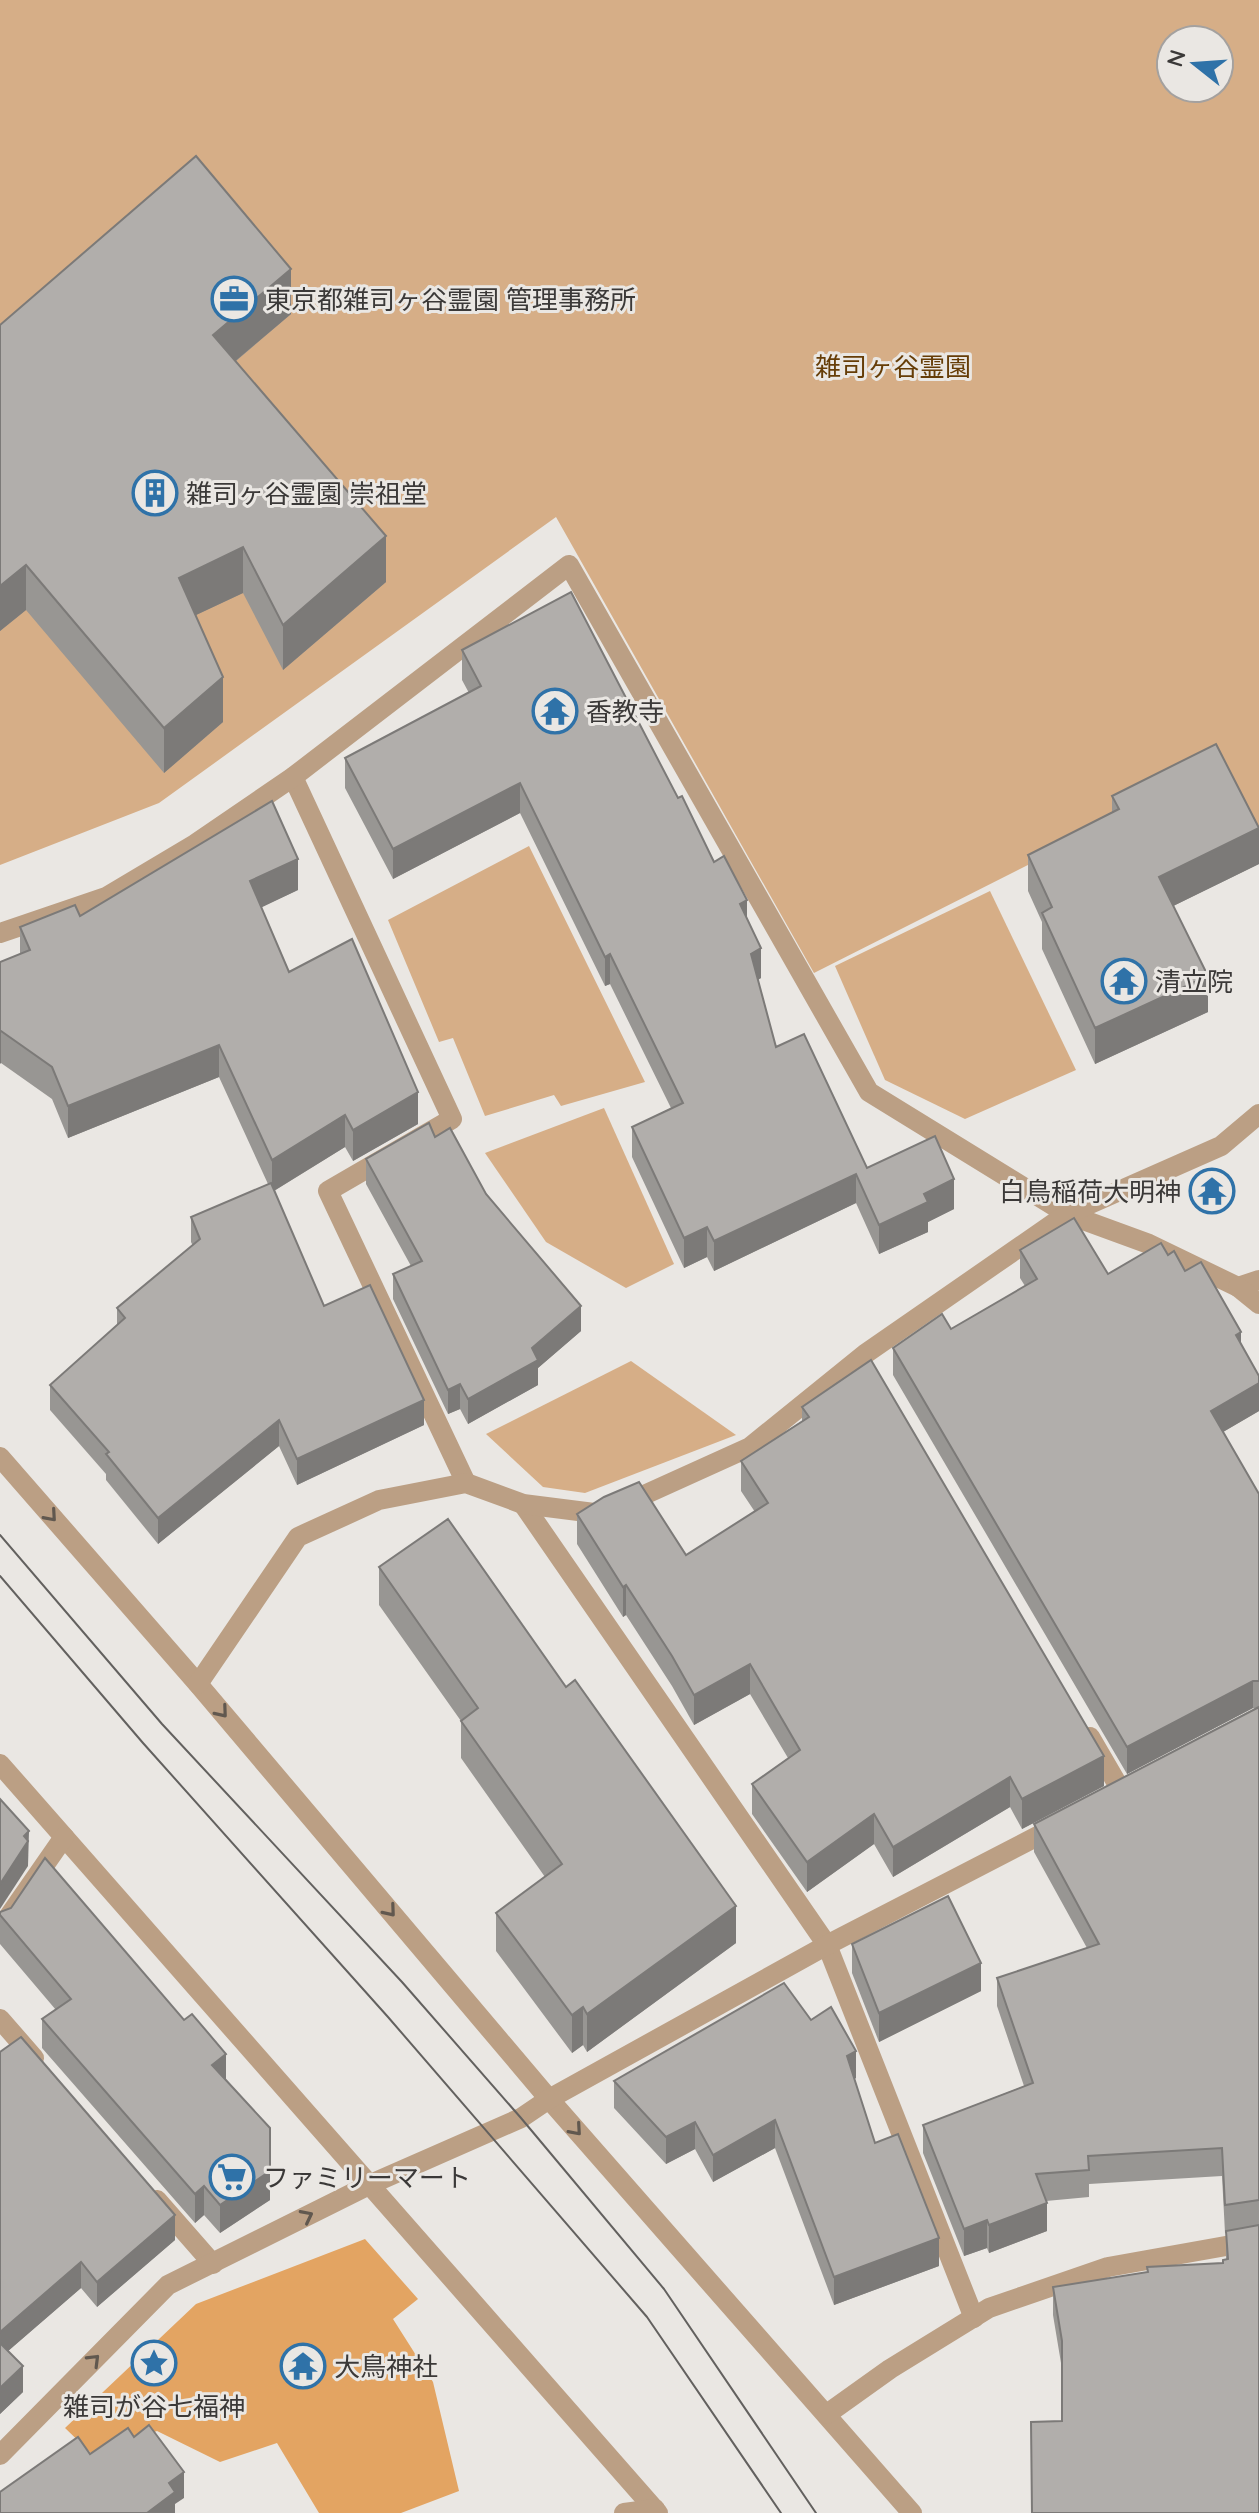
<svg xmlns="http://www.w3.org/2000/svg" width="1259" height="2513" viewBox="0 0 1259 2513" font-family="Quicksand,'Noto Sans JP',sans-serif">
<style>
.green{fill:#d6ae87;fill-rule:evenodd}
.forest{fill:#e3a462}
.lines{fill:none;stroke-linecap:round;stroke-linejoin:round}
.minor{stroke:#bb9f84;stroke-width:20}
.tram{stroke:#63615f;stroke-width:2}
.wall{fill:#989693}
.shaded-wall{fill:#7c7a78}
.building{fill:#b1aeab;stroke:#7c7a78;stroke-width:2}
.oneway{stroke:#61584f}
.labels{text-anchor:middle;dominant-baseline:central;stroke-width:6;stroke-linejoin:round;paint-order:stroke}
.poi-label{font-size:26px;fill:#3b3938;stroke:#eae7e3;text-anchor:start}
.park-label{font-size:26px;fill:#663d07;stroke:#eae7e3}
</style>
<rect width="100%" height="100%" fill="#eae7e3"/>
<g class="green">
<path d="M0,0H1259V832L1214,771L814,973L556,517L159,803L0,865ZM1171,40H1219V88H1171Z"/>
<polygon points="529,846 645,1082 561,1106 554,1095 485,1116 453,1038 439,1042 388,920"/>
<polygon points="990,891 1076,1070 965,1119 885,1080 835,966"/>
<polygon points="604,1108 674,1264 626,1288 546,1242 485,1153"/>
<polygon points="631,1361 736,1435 585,1493 543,1487 486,1434"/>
</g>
<polygon class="forest" points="365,2239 418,2299 393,2319 433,2382 459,2491 401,2513 319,2513 277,2443 220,2462 157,2431 93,2455 65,2428 196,2304"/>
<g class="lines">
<g class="minor">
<polyline points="293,777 452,1119 328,1191 466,1483"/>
<polyline points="0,933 106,897 195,844 293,777 569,565 869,1092 1067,1214 1149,1244 1238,1287 1259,1280"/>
<polyline points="1238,1287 1259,1304"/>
<polyline points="0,1457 198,1684 549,2099 912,2513"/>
<polyline points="523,1504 827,1945 974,2318"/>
<polyline points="198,1684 298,1537 379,1500 466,1483 523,1504 602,1514 750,1447 865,1354 1067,1214 1221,1146 1259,1114"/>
<polyline points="1090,1737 1122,1792"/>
<polyline points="0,1764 658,2513"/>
<polyline points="0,1929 64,1837"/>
<polyline points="0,2019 34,2058"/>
<polyline points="157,2200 213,2264"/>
<polyline points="827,2414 890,2369 989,2308 1108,2267 1259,2240"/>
<polyline points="0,2455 168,2285 371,2184 521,2118 549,2099 827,1945 1057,1826"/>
<polyline points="624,2513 655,2509"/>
</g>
<g class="tram">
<polyline points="0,1535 162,1724 402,1982 521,2118 664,2289 816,2513"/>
<polyline points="0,1576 143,1743 388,2017 647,2317 781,2513"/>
</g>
</g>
<g class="wall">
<polygon points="291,314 236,361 386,582 283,670 243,593 196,615 223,722 164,773 26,610 0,631 0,325"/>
<polygon points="462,650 678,798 747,918 761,978 758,980 776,1047 867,1168 954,1209 928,1222 928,1232 879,1254 856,1203 714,1271 707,1257 684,1268 632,1157 632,1127 671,1108 610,984 605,986 520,813 393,879 345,788 345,758 469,693 462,680"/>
<polygon points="1112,796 1259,826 1259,864 1173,906 1208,1012 1095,1064 1042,949 1042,922 1028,891 1028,855 1112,812"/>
<polygon points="298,890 261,907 289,972 418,1124 353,1161 345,1147 274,1191 324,1306 424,1425 297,1485 279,1446 158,1544 106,1480 106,1474 50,1410 50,1385 117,1325 117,1308 193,1246 191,1242 191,1217 268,1184 219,1077 68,1138 52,1099 1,1063 0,962 20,954 20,927 80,916"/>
<polygon points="435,1137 486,1194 581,1331 538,1368 538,1385 468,1424 460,1409 448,1414 393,1299 393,1274 411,1266 366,1184 366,1159"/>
<polygon points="1020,1250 1108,1274 1168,1255 1185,1271 1241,1345 1259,1376 1259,1411 1223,1432 1259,1494 1259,2513 1062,2421 1062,2369 1053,2315 1053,2287 1223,2263 1226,2260 1226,2233 1225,2233 1222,2176 1089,2184 1089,2197 1046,2201 1047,2231 989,2253 987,2248 964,2256 923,2153 923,2125 1024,2086 997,2006 997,1978 1087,1948 1034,1852 1034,1824 1256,1709 1253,1708 1127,1774 893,1375 893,1348 951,1329 1025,1286 1020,1278"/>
<polygon points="802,1407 1104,1786 1022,1829 1010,1807 893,1877 874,1844 807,1892 752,1814 752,1784 788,1758 750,1694 694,1725 672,1686 626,1615 623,1617 577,1544 577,1514 686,1555 755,1512 741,1491 741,1461 802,1421"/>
<polygon points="379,1567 736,1943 587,2052 583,2045 572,2053 496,1951 496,1913 545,1877 461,1758 461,1721 379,1605"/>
<polygon points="0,1912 226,2080 270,2200 220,2233 204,2215 195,2223 42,2048 42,2019 56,2010 0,1944"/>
<polygon points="852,1944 981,1991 879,2042 852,1973"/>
<polygon points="811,2020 856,2078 854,2079 875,2143 939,2266 834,2305 775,2148 713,2182 695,2149 666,2164 614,2108 614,2081"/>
<polygon points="0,2052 175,2240 97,2307 81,2288 8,2351 23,2392 0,2414"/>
</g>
<g class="shaded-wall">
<polygon points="291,269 291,314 213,380 213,335"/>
<polygon points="386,536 386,582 283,670 283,625"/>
<polygon points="243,547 243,593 179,623 179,578"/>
<polygon points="26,565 26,610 0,631 0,586"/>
<polygon points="223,677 223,722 164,773 164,728"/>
<polygon points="520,783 520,813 393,879 393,849"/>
<polygon points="1259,828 1259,864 1159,913 1159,877"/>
<polygon points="298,859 298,890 250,913 250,881"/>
<polygon points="747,900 747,930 740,904"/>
<polygon points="761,948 761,978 751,983 751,954"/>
<polygon points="610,954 610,984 605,986 605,957"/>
<polygon points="1208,976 1208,1012 1095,1064 1095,1028"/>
<polygon points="1,1031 1,1063 0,1064 0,1032"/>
<polygon points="219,1045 219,1077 68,1138 68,1106"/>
<polygon points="418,1092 418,1124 353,1161 353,1130"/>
<polygon points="345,1115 345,1147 272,1192 272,1160"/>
<polygon points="856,1174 856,1203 714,1271 714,1241"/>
<polygon points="954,1179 954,1209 928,1222 928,1232 879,1254 879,1225 924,1194"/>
<polygon points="707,1227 707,1257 684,1268 684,1238"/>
<polygon points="581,1306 581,1331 538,1368 538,1385 468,1424 468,1399 532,1348"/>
<polygon points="1241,1332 1241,1359 1236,1335"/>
<polygon points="1259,1383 1259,1411 1211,1439 1211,1411"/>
<polygon points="460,1384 460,1409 448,1414 448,1390"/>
<polygon points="424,1400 424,1425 297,1485 297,1459"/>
<polygon points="279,1420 279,1446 158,1544 158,1518"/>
<polygon points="626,1585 626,1615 623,1617 623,1587"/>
<polygon points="750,1664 750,1694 694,1725 694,1695"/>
<polygon points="1253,1681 1253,1708 1127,1774 1127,1747"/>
<polygon points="1104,1756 1104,1786 1022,1829 1022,1799"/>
<polygon points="1010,1777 1010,1807 893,1877 893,1847"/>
<polygon points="874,1814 874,1844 807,1892 807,1862"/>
<polygon points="29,1831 28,1866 0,1909 0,1884 24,1836"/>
<polygon points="736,1906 736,1943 587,2052 587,2014"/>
<polygon points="981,1963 981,1991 879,2042 879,2013"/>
<polygon points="583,2007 583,2045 572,2053 572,2015"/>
<polygon points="856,2051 856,2078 847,2083 847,2056"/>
<polygon points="226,2054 226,2082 212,2065"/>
<polygon points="775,2120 775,2148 713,2182 713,2155"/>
<polygon points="695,2122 695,2149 666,2164 666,2137"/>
<polygon points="270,2171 270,2200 220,2233 220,2205"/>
<polygon points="204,2186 204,2215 195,2223 195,2194"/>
<polygon points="1047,2203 1047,2231 989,2253 989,2225"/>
<polygon points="175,2215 175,2240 97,2307 97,2282"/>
<polygon points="987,2220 987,2248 964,2256 964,2229"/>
<polygon points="939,2238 939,2266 834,2305 834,2277"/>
<polygon points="81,2262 81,2288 0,2358 0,2332"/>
<polygon points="23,2366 23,2392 0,2414 0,2388"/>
<polygon points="184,2472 184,2498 175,2504 175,2513 146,2513 169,2483"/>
</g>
<g class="building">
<polygon points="196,156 291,269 213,335 386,536 283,625 243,547 179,578 223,677 164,728 26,565 0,586 0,325"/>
<polygon points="571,592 678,798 682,796 714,862 724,856 747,900 740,904 761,948 751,954 776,1047 804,1034 867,1168 935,1136 954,1179 924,1194 928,1202 879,1225 856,1174 714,1241 707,1227 684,1238 632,1127 683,1103 610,954 605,957 520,783 393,849 345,758 481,686 462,650"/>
<polygon points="1216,744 1259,828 1159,877 1208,976 1095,1028 1042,913 1052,907 1028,855 1119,809 1112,796"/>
<polygon points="272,801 298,859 250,881 289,972 352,939 418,1092 353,1130 345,1115 272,1160 219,1045 68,1106 52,1067 1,1031 0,1032 0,962 30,950 20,927 75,905 80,916"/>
<polygon points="429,1123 435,1137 450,1128 486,1194 581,1306 532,1348 538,1360 468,1399 460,1384 448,1390 393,1274 422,1261 366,1159"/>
<polygon points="271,1183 324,1306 370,1285 424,1400 297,1459 279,1420 158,1518 106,1454 109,1452 50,1385 125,1318 117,1308 200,1239 191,1217"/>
<polygon points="1074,1218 1108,1274 1161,1243 1168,1255 1174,1251 1185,1271 1201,1262 1241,1332 1236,1335 1259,1376 1259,1383 1211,1411 1259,1494 1259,1681 1253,1681 1127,1747 893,1348 942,1314 951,1329 1037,1279 1020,1250"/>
<polygon points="871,1360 1104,1756 1022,1799 1010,1777 893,1847 874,1814 807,1862 752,1784 800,1750 750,1664 694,1695 672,1656 626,1585 623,1587 577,1514 604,1497 639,1482 686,1555 768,1503 741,1461 809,1417 802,1407"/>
<polygon points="448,1519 566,1687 575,1680 736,1906 587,2014 583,2007 572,2015 496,1913 562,1864 461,1721 478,1708 379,1567"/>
<polygon points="1259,1707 1259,2200 1225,2205 1222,2148 1088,2156 1089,2170 1036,2174 1047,2203 989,2225 987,2220 964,2229 923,2125 1033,2083 997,1978 1099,1944 1034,1824"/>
<polygon points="0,1799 29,1831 24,1836 28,1841 0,1884"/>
<polygon points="45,1858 184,2020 192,2014 226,2054 212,2065 270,2128 270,2171 220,2205 204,2186 195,2194 42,2019 71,1999 0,1915 0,1912 11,1908"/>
<polygon points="948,1896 981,1963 879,2013 852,1944"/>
<polygon points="784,1983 811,2020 831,2007 856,2051 847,2056 875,2143 898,2134 939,2238 834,2277 775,2120 713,2155 695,2122 666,2137 614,2081"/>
<polygon points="21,2037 175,2215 97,2282 81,2262 0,2332 0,2052"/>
<polygon points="1259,2225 1259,2513 1032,2513 1031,2422 1062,2421 1062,2341 1053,2287 1148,2272 1147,2267 1223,2263 1223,2260 1228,2259 1226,2231"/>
<polygon points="0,2343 23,2366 0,2388"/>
<polygon points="149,2425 184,2472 169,2483 175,2492 147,2513 0,2513 0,2492 78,2437 90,2454 128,2428 134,2437"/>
</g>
<defs><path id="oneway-chevron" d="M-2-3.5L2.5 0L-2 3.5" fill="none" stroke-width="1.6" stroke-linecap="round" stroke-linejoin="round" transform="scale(2)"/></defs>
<g class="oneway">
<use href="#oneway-chevron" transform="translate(51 1516) rotate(49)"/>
<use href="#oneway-chevron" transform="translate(222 1712) rotate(50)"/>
<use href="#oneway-chevron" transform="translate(390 1911) rotate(50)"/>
<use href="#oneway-chevron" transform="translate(576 2130) rotate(49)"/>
<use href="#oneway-chevron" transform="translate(307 2216) rotate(-27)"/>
<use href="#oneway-chevron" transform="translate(94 2360) rotate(-45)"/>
</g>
<defs>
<g id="office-ring" transform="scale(2.3)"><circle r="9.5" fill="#eae7e3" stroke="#2f72a8" stroke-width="1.5"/><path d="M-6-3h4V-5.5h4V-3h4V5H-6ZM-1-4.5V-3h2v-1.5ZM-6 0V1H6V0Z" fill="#2f72a8"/></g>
<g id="building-ring" transform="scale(2.3)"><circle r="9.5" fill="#eae7e3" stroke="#2f72a8" stroke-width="1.5"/><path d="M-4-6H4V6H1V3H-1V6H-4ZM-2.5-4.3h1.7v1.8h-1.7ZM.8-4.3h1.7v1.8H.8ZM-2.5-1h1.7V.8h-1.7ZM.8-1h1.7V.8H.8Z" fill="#2f72a8"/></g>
<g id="temple-ring" transform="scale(2.3)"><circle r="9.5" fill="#eae7e3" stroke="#2f72a8" stroke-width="1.5"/><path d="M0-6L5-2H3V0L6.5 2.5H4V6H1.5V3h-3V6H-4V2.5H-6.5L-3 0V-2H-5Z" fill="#2f72a8"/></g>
<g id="supermarket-ring" transform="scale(2.3)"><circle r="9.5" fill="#eae7e3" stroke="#2f72a8" stroke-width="1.5"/><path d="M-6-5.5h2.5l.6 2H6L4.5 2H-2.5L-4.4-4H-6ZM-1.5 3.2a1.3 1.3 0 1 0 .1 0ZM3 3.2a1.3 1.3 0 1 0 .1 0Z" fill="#2f72a8"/></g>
<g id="sight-ring" transform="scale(2.3)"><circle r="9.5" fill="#eae7e3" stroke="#2f72a8" stroke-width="1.5"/><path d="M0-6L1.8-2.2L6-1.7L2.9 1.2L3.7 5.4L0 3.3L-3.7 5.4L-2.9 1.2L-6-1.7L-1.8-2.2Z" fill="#2f72a8"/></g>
</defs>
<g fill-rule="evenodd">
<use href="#office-ring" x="234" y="299"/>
<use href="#building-ring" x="155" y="493"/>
<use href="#temple-ring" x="555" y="711"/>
<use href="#temple-ring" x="1124" y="981"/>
<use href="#temple-ring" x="1212" y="1191"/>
<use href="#supermarket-ring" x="232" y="2177"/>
<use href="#sight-ring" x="154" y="2363"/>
<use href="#temple-ring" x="303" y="2366"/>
</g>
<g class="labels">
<g class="poi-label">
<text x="265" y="299">東京都雑司ヶ谷霊園 管理事務所</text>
<text x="186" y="493">雑司ヶ谷霊園 崇祖堂</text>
<text x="586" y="711">香教寺</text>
<text x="1155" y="981">清立院</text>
<text x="1181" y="1191" text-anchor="end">白鳥稲荷大明神</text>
<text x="263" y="2177">ファミリーマート</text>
<text x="334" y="2366">大鳥神社</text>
<text x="154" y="2406" text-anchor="middle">雑司が谷七福神</text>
</g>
<g class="park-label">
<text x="893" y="366">雑司ヶ谷霊園</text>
</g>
</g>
<g transform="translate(1195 64) rotate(287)"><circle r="38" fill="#eae7e3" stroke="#a4a19f" stroke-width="2"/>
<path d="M0-6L14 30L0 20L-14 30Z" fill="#2f72a8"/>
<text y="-12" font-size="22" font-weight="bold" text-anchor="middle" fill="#3b3938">N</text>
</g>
</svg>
